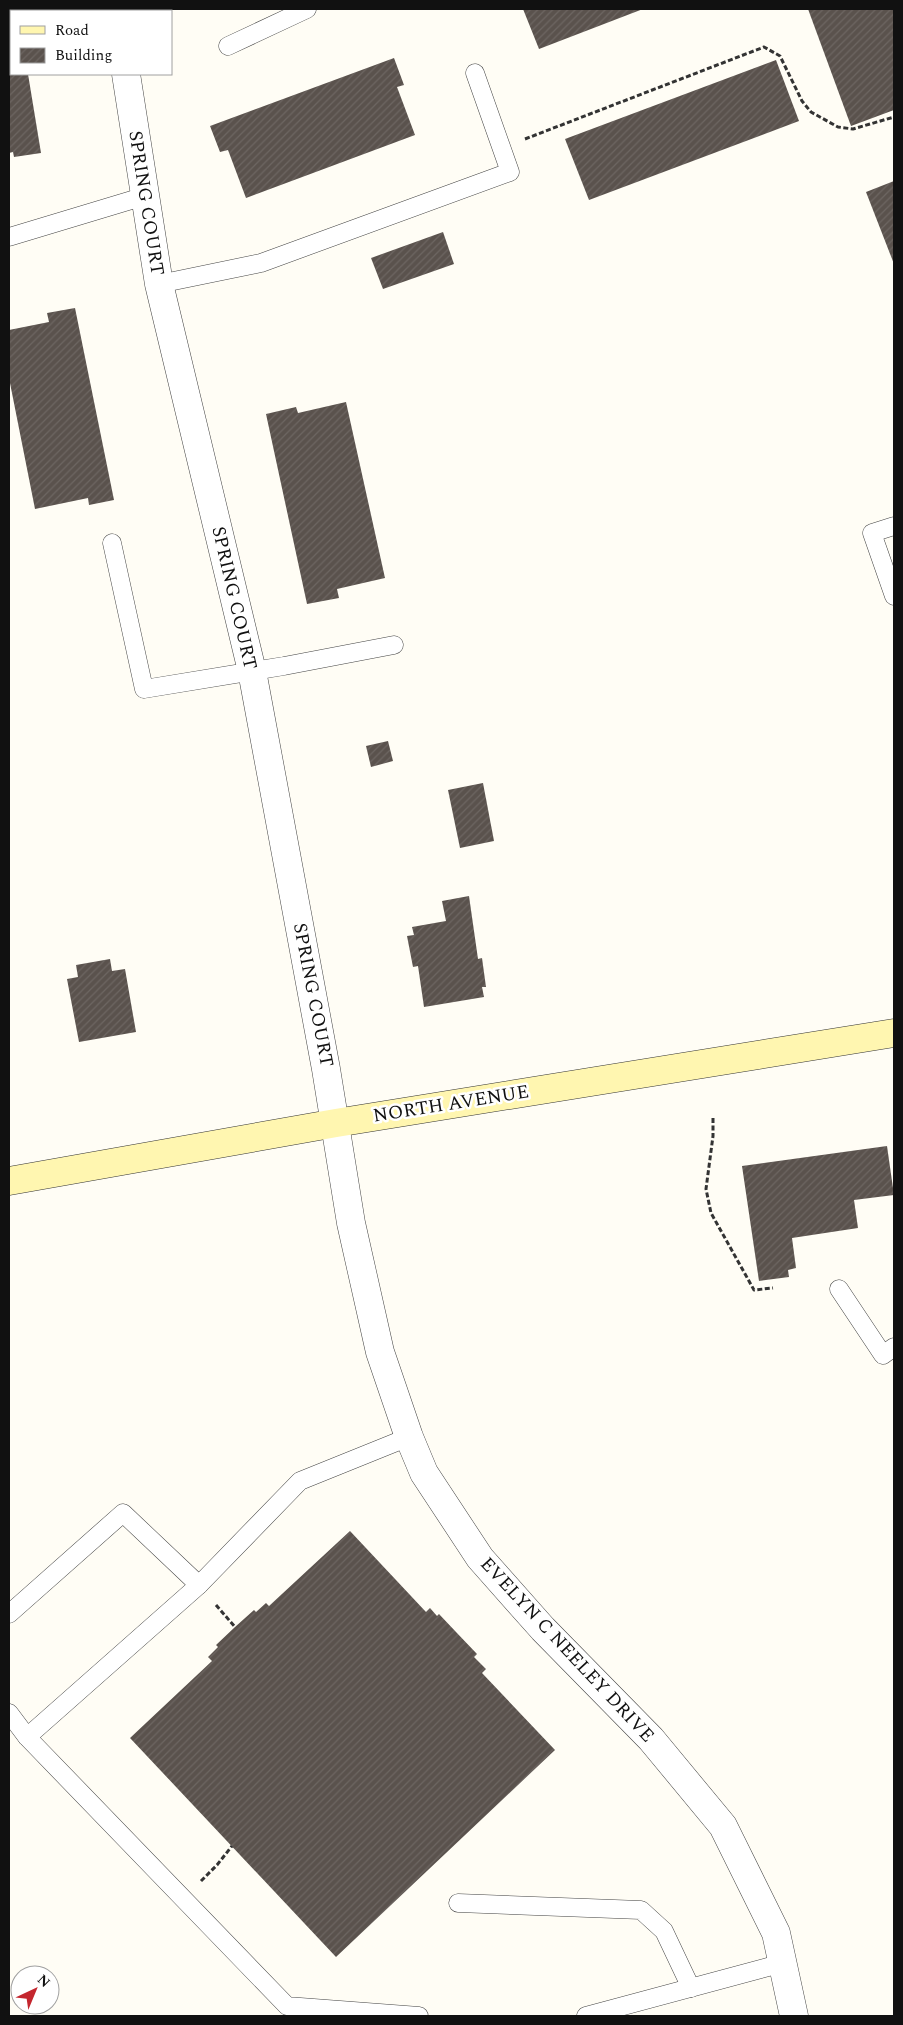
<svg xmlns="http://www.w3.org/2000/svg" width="903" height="2025" viewBox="0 0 903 2025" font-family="Spectral,serif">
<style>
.building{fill:url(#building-hatch)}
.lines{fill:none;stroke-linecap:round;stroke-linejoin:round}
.lane-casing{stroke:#444;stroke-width:19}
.street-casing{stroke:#444;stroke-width:29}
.secondary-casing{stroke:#333;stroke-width:29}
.path{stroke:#333;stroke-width:3;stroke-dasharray:5 2.5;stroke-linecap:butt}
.lane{stroke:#fff;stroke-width:18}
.street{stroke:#fff;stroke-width:28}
.secondary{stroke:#fff6b0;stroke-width:28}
.labels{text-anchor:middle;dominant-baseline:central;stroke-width:5;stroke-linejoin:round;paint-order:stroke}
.street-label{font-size:19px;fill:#111;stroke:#fff}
</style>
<defs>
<pattern id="building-hatch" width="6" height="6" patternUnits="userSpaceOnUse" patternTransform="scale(1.25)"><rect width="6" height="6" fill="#5a524d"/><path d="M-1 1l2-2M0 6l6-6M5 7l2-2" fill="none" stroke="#6d6662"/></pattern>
</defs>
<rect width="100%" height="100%" fill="#fffdf5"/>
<g class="building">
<polygon points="9,9 18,9 19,11 11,11 11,74 28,74 41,153 14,157 13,152 9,153"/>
<polygon points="523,9 643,9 539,49"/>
<polygon points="808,9 893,9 894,13 894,110 851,126"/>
<polygon points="394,58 404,85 397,87 415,135 246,198 228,150 220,152 210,126"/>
<polygon points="776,60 799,121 589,200 565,139"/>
<polygon points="894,181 894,264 866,192"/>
<polygon points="443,232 454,264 383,289 371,258"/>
<polygon points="75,308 114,500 89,505 88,498 35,509 9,378 9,330 49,322 47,313"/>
<polygon points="346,402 385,578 337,589 339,598 307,604 266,414 296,407 298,413"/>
<polygon points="388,741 393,761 371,767 366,746"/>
<polygon points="483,783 494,841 460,848 448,790"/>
<polygon points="469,896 478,959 482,958 486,987 482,987 484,997 424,1007 418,966 413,967 407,936 414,935 412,927 446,921 442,901"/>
<polygon points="110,959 112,971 125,969 136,1032 79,1042 67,979 78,977 76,965"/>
<polygon points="887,1146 894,1195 854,1200 858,1228 792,1238 796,1268 788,1270 789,1277 759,1281 742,1166"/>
<polygon points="350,1531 426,1612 430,1608 437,1616 439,1614 456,1632 477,1654 474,1657 486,1669 482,1673 555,1750 336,1957 130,1738 212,1661 208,1657 218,1647 216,1645 235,1627 254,1610 256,1612 266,1603 269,1606"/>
</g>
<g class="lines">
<g class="lane-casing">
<g id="lane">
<polyline points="228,46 307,9"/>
<polyline points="9,237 145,196"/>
<polyline points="159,284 261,263 510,172 475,73"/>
<polyline points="894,526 872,533 894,596"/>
<polyline points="112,543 144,689 284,666 394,645"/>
<polyline points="839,1289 883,1355 894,1347"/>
<polyline points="9,1614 123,1513 199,1585"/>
<polyline points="9,1713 27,1737 287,2006 419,2016"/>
<polyline points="27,1737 199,1585 300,1481 409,1437"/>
<polyline points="458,1903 641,1910 664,1931 691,1988"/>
<polyline points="586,2016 783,1963"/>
</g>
</g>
<g class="street-casing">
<g id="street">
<polyline points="116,9 117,11"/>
<polyline points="126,74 159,284 252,671 326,1069 351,1223 380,1352 409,1437 424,1473 480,1558 543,1629 651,1739 723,1826 776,1933 794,2016"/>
</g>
</g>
<g class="secondary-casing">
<polyline id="secondary" points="9,1181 336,1123 894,1033"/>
</g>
<g class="path">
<polyline points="525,139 764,47 780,56 802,101 811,112 838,127 853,129 894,117"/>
<polyline points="713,1118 713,1136 706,1189 711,1213 754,1290 773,1288"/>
<polyline points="216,1605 235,1627"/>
<polyline points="201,1881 217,1865 232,1846"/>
</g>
<use href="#lane" class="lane"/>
<use href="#street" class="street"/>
<use href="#secondary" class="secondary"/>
</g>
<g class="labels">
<g class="street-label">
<text transform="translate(146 203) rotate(81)">SPRING COURT</text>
<text transform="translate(234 598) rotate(77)">SPRING COURT</text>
<text transform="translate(313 995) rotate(79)">SPRING COURT</text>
<text transform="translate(451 1104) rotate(-9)">NORTH AVENUE</text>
<text transform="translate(567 1650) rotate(47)">EVELYN C NEELEY DRIVE</text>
</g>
</g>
<rect width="903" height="2025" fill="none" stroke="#111111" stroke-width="20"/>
<rect x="10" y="10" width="162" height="65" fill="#ffffff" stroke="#a0a0a0"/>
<rect x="20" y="26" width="25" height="8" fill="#fff6b0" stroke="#a0a0a0"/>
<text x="55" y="35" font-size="15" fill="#111111">Road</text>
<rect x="20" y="48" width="25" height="15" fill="url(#building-hatch)" stroke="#a0a0a0"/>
<text x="55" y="60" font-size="15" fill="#111111">Building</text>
<g transform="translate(35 1990) rotate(44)"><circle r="24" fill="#ffffff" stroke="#a0a0a0"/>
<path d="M0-4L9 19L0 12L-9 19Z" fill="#c4262e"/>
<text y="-8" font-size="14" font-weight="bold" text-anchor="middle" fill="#111111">N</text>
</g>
</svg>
